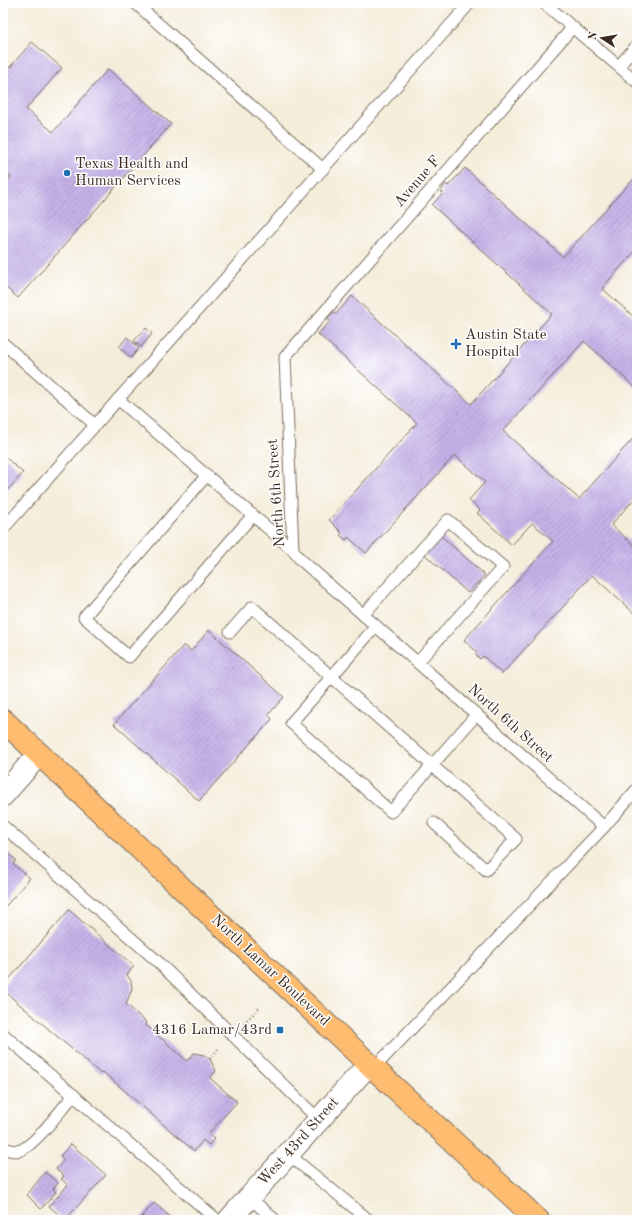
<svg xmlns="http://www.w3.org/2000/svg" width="640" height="1223" viewBox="0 0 640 1223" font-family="'Old Standard TT',serif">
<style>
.building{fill:url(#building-hatch)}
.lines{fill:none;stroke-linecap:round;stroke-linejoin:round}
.lane-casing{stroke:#7c6e60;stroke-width:13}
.street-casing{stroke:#7c6e60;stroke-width:24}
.primary-casing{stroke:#7c6e60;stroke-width:24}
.path{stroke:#7c6e60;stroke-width:2.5;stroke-dasharray:1 3;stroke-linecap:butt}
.lane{stroke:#fff;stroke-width:11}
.street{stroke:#fff;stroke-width:22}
.primary{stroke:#febc70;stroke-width:22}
.poi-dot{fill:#1f6fb2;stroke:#fff;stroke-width:1.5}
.labels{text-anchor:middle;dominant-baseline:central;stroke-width:3;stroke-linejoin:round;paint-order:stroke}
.poi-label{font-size:15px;fill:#3b2a1e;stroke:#fff;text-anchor:start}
.street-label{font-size:15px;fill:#3b2a1e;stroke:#fff}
</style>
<defs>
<pattern id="building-hatch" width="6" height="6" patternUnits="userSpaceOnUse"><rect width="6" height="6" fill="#c5b2e9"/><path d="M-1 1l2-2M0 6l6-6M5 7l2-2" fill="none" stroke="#a191bc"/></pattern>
</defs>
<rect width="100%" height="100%" fill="#fff"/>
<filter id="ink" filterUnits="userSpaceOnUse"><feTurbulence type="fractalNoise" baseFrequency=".025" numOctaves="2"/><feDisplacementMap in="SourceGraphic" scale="8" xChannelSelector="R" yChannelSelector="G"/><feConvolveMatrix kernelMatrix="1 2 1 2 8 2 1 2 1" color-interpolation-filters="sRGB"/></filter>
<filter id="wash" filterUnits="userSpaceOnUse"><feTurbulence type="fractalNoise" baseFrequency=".012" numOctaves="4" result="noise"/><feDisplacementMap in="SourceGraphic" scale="16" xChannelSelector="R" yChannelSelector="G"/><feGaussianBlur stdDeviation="0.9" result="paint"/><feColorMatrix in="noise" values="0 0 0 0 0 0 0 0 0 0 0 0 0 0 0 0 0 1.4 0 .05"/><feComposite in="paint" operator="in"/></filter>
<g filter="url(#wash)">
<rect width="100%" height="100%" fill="#f4edda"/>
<g id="blocks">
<g class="building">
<polygon points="32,42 62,68 26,109 53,132 108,69 171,124 18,298 3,285 3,186 11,177 3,170 3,75"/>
<polygon points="465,168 563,257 637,175 637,249 602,288 637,320 637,389 584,341 503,431 579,499 637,434 637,496 611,525 637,548 637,616 592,575 502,674 483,656 480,659 475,654 477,652 464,640 553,541 532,523 512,545 477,513 480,510 469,500 485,482 455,455 366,553 348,537 346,540 340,535 342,533 329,520 417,423 318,334 330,321 327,319 333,312 336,314 352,296 471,404 552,314 432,205 443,193 441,191 446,184 448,186"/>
<polygon points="146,328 152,334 141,347 134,341"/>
<polygon points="127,337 139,348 131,358 119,347"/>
<polygon points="3,455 23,473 3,495"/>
<polygon points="438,533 485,575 468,593 422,552"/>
<polygon points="209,630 284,697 268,715 272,719 199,801 114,724 184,645 191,651"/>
<polygon points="3,848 16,860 13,864 30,878 3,909"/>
<polygon points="69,910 134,966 127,975 131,981 132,989 126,1004 146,1022 145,1024 187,1061 194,1053 204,1055 210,1059 216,1071 210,1078 237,1102 208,1134 214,1139 209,1145 203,1140 194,1151 103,1072 101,1074 3,990 3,986"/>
<polygon points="71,1144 106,1175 65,1220 49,1206 68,1185 61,1179 64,1176 56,1169 64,1160 60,1156"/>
<polygon points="45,1172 58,1183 53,1189 56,1192 41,1209 27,1195"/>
<polygon points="154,1203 174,1220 139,1220"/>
</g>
</g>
</g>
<g filter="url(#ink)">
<use href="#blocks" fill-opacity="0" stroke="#7c6e60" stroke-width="1"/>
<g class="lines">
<g class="lane-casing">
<g id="lane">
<polyline points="135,3 323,169"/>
<polyline points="544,3 637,82"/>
<polyline points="619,66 637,45"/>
<polyline points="3,343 95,425"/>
<polyline points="118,399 293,550"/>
<polyline points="207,475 84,617 129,657 253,515"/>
<polyline points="3,529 470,3"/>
<polyline points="363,615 448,520 503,567 418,662"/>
<polyline points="376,626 291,723 391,812 477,714"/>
<polyline points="230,632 252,607 516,839 486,870 434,823"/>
<polyline points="3,826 156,960 318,1119"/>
<polyline points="604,827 637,789"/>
<polyline points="3,1034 217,1220"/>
<polyline points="374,1068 604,827 300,559 293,550 285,357 573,27"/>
<path d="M3,1148C9,1150 15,1152 21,1150C37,1143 61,1109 74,1095"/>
<polyline points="288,1154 369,1220"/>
<polyline points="250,1198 275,1220"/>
</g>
</g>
<g class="street-casing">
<g id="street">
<polyline points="3,795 39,754"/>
<polyline points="229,1220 369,1064"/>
</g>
</g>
<g class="primary-casing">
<polyline id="primary" points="3,720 369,1064 538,1220"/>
</g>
<g class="path">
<polyline points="244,1023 260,1007"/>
<polyline points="210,1059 218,1049"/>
</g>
<use href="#lane" class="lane"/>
<use href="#street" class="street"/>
<use href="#primary" class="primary"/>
</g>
</g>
<g class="poi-dot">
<circle cx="67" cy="173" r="4"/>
<path d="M454 338h4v4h4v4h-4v4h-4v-4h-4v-4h4z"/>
<rect x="276" y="1026" width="8" height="8" rx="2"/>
</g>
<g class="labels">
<g class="poi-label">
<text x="75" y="164">Texas Health and<tspan x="75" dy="17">Human Services</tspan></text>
<text x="465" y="335">Austin State<tspan x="465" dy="17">Hospital</tspan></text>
<text x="272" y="1030" text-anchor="end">4316 Lamar/43rd</text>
</g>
<g class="street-label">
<text transform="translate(418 182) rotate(-49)">Avenue F</text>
<text transform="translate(277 493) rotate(-94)">North 6th Street</text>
<text transform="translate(510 724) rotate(42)">North 6th Street</text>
<text transform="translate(270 971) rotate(43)">North Lamar Boulevard</text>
<text transform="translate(299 1142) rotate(-48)">West 43rd Street</text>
</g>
</g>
<rect width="640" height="1223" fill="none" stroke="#fff" stroke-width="16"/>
<g transform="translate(602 38) rotate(282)" stroke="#ffffff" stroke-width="3" paint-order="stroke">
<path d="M0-3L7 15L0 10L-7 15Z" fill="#3b2a1e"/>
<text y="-6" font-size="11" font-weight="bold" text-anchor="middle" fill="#3b2a1e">N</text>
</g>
</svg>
